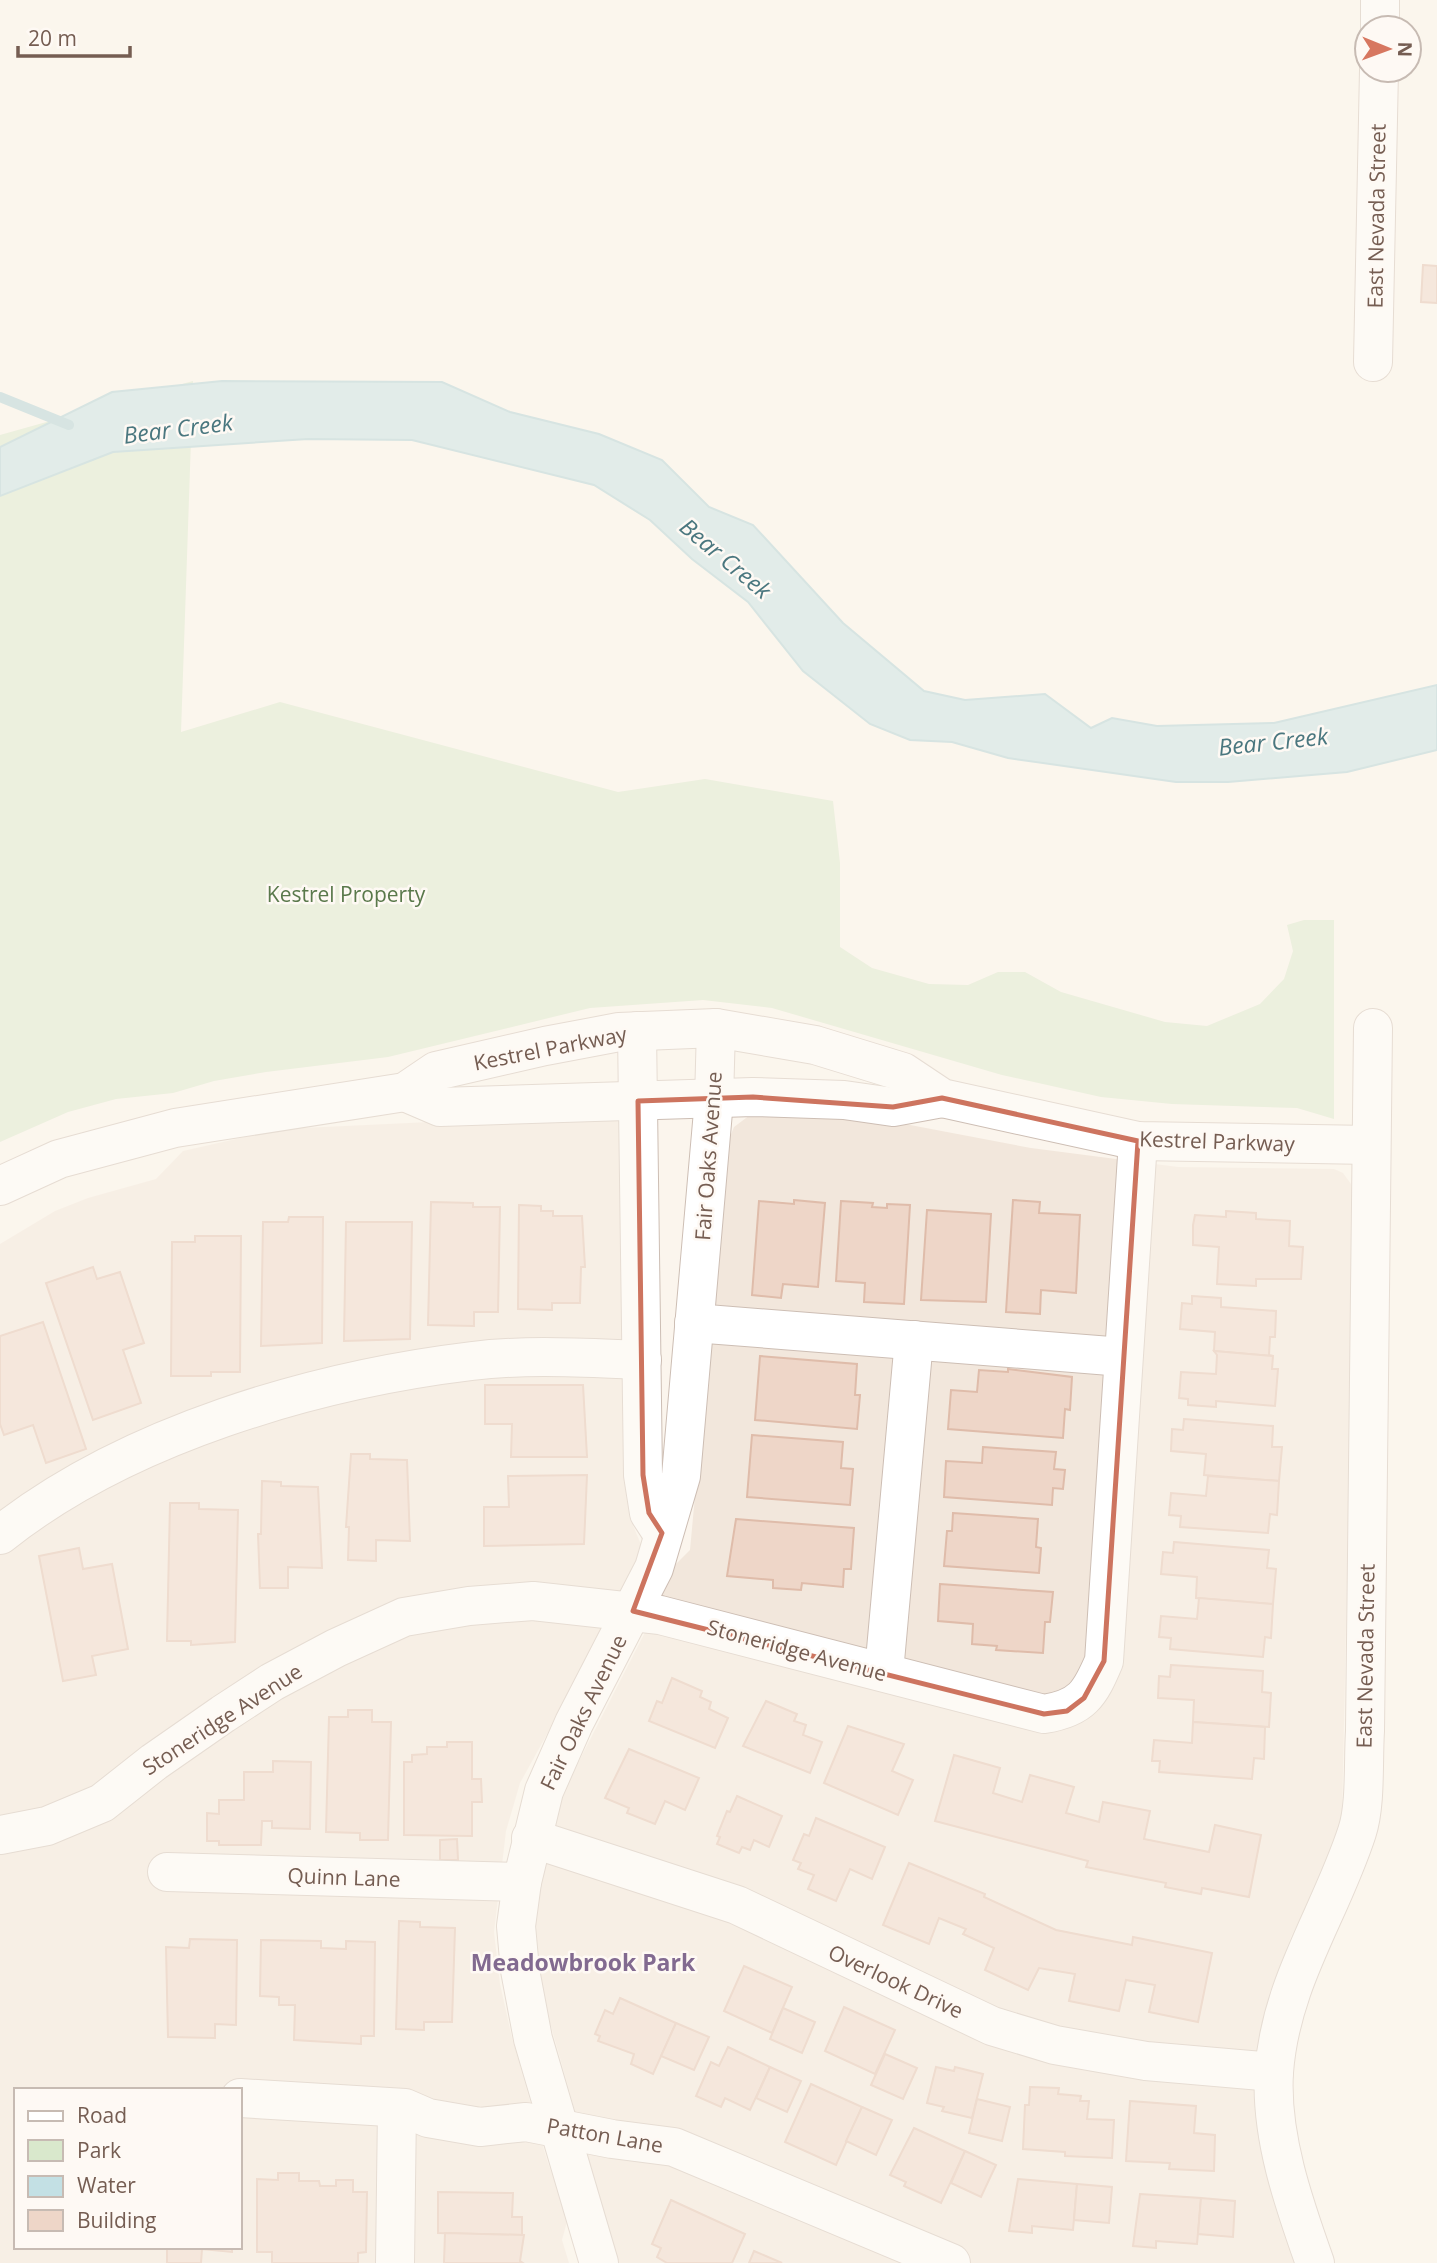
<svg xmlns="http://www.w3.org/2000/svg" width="1437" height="2263" viewBox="0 0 1437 2263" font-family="'Open Sans',sans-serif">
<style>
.residential{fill:#f2e7dc;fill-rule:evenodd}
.green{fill:#d9e8cc}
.water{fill:#c3e0e4;stroke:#aacfd4;stroke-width:2}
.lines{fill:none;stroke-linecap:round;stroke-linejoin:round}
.stream{stroke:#aacfd4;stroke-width:10}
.building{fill:#eed6c8;stroke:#dfbcaa;stroke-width:2}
.minor-casing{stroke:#cdbeb4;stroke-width:40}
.minor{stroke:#fff;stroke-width:38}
.marked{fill:none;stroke:#cd745f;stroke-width:5;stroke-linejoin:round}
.labels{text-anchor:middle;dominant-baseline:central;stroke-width:5;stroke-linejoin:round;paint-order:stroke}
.street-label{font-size:21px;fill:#755d52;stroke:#fef9f4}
.park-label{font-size:21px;fill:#5a794b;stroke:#fef9f4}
.water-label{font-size:23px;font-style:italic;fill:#4a777f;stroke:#fef9f4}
.neighbourhood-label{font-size:23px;font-weight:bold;fill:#826a90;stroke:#fef9f4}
</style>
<rect width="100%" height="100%" fill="#fbf5ed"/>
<g class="residential">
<polygon points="758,1109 868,1117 1031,1148 1178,1167 1334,1169 1343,1173 1351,1184 1355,1199 1342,1819 1320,1879 1291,1937 1269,1995 1261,2030 1295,2263 618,2263 541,1991 534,1950 534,1912 558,1802 658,1607 671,1569 690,1550 728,1142 734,1127"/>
<path d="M624,1113L626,1494L630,1518L642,1547L641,1564L520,1783L506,1831L494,1932L500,1984L512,2038L547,2160L568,2218L562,2240L569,2263H0V1244L55,1211L88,1198L156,1179L183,1151L281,1129ZM16,2090H240V2247H16Z"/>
</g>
<polygon class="green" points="193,381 181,732 280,702 618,792 705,779 833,801 840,863 840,947 872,968 929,984 968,985 998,972 1025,972 1061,992 1165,1022 1207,1026 1260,1004 1284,979 1293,951 1287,925 1304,920 1334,920 1334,1119 1297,1108 1172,1104 1101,1097 1002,1075 772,1008 703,1000 590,1008 388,1057 266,1072 214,1081 173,1093 116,1099 68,1112 0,1142 0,435"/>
<polygon class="water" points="222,381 442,382 510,412 599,434 662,460 709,507 753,525 843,623 924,691 965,700 1045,694 1091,728 1112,718 1157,726 1274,723 1437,685 1437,750 1347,772 1228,782 1176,782 1008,758 952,742 910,740 870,724 803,671 748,602 692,559 650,520 594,485 412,440 308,439 113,452 0,496 0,447 112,392"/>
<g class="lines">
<polyline class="stream" points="0,397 69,425"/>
</g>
<g class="building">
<polygon points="1423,265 1437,266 1437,303 1421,302"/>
<polygon points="794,1200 825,1203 818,1287 783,1284 781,1298 752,1295 759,1201 794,1204"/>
<polygon points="1013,1200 1040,1202 1039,1213 1080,1215 1076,1293 1041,1290 1040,1314 1006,1312"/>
<polygon points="841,1201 873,1203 872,1207 887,1208 887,1204 910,1205 904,1304 864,1302 865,1283 836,1281"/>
<polygon points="431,1202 473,1203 473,1207 500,1207 498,1312 474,1312 474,1326 428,1325"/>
<polygon points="519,1205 541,1206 541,1211 553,1211 553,1216 582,1216 585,1267 581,1267 580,1303 552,1303 552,1310 518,1309"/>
<polygon points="927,1210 991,1214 986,1302 921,1300"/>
<polygon points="1226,1211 1256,1213 1256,1219 1290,1221 1289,1246 1303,1247 1301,1279 1256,1279 1256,1286 1217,1284 1219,1247 1193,1245 1193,1225 1195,1215 1226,1217"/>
<polygon points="289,1217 323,1217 322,1343 261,1346 263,1222 288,1222"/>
<polygon points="346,1222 412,1222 410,1339 344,1341"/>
<polygon points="195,1236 241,1236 240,1372 211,1372 211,1376 171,1376 172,1242 195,1242"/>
<polygon points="93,1267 97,1279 120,1272 144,1343 123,1350 141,1403 93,1420 46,1283"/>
<polygon points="1192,1296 1221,1298 1221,1307 1276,1311 1275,1337 1270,1337 1269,1355 1273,1356 1214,1351 1215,1332 1180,1329 1182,1303 1192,1304"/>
<polygon points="43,1322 86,1449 46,1463 33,1425 4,1435 0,1424 0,1336"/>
<polygon points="1214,1351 1273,1356 1272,1369 1278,1369 1275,1406 1216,1401 1216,1407 1188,1405 1188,1399 1179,1398 1181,1372 1216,1374 1217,1355"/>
<polygon points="760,1356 857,1364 855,1395 860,1395 857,1429 755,1420"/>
<polygon points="1008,1369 1072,1377 1070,1410 1065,1409 1063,1438 948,1429 951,1390 977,1392 979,1370 1008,1372"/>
<polygon points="485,1385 583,1385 587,1457 511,1457 512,1424 485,1424"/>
<polygon points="1184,1419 1273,1426 1272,1447 1282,1447 1279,1481 1204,1475 1206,1454 1171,1451 1172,1429 1183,1430"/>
<polygon points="752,1435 843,1442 841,1468 853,1469 850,1505 747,1497"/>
<polygon points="983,1447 1056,1452 1054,1469 1065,1470 1063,1489 1053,1488 1052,1505 944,1497 946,1461 982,1463"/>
<polygon points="351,1454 370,1454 370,1459 407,1460 410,1541 376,1540 376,1561 348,1560 349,1527 346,1527"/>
<polygon points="587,1475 584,1544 484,1546 484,1507 509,1507 508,1476"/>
<polygon points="1208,1476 1279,1481 1277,1515 1270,1514 1268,1533 1180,1527 1181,1516 1169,1515 1171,1493 1206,1496"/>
<polygon points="262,1481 281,1482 281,1486 318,1487 322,1568 288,1567 288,1588 260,1588 258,1534 261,1534"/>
<polygon points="170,1503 199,1503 199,1509 238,1510 235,1642 191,1645 191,1641 167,1641"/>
<polygon points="953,1513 1038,1519 1036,1547 1041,1548 1039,1573 944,1566 947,1531 952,1531"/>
<polygon points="736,1519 854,1528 851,1569 844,1569 843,1587 802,1583 801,1590 773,1588 773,1580 727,1576"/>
<polygon points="1174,1542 1269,1550 1267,1568 1276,1569 1273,1604 1196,1598 1197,1577 1161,1574 1163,1552 1173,1553"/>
<polygon points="79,1548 83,1569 112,1564 128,1649 92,1656 96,1675 63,1681 39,1556"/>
<polygon points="940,1584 1053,1592 1050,1622 1045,1622 1043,1653 996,1650 997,1646 972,1644 973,1624 938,1621"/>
<polygon points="1199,1598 1273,1604 1271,1638 1265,1637 1263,1657 1170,1649 1171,1638 1159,1637 1161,1616 1197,1619"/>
<polygon points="1171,1665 1263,1671 1262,1692 1271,1693 1269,1727 1193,1722 1194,1700 1158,1698 1159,1676 1170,1677"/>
<polygon points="672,1678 702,1691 700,1697 711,1702 709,1709 728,1718 715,1748 649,1721 657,1701 662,1703"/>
<polygon points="766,1701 797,1714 794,1721 806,1725 803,1735 822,1742 810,1773 743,1746"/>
<polygon points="348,1710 372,1710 372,1722 391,1722 388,1840 360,1840 360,1833 326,1832 329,1717 348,1717"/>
<polygon points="1193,1722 1265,1727 1264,1759 1254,1758 1252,1779 1159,1772 1160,1761 1152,1761 1154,1740 1192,1743"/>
<polygon points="848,1726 904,1744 892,1771 913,1780 898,1815 824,1783"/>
<polygon points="447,1742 472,1742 472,1779 481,1779 482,1802 472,1802 472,1836 404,1835 404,1762 412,1762 412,1755 427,1754 427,1747 447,1747"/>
<polygon points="629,1749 699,1778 685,1810 665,1801 655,1824 627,1813 629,1808 605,1798"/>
<polygon points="954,1755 1000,1768 993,1793 1022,1802 1030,1775 1074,1787 1066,1813 1099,1822 1103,1802 1150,1811 1144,1839 1209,1852 1215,1825 1261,1835 1249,1897 1202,1888 1201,1894 1165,1887 1166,1883 1086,1867 1088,1861 935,1821"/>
<polygon points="273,1761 311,1762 310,1829 272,1828 272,1821 262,1821 261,1845 219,1845 219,1841 207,1841 207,1813 219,1814 219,1800 244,1800 244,1772 273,1772"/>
<polygon points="737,1796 782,1816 769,1847 754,1840 750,1850 742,1847 739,1853 717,1844 720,1837 717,1836 727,1811 730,1812"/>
<polygon points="816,1818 885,1847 872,1879 850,1869 836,1901 808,1889 814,1875 798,1869 801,1863 793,1860 804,1834 809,1836"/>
<polygon points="457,1839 458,1860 440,1860 440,1840"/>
<polygon points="909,1863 985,1894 984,1897 1056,1930 1132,1945 1133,1937 1212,1953 1198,2022 1149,2012 1155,1985 1126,1980 1119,2011 1069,2001 1075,1974 1039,1968 1028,1990 985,1970 994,1948 963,1934 966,1929 939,1918 929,1944 883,1925"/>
<polygon points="399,1921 420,1922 420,1927 455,1928 452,2022 424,2022 424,2030 396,2029"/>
<polygon points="190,1939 237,1940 236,2025 215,2024 215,2038 168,2037 166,1947 189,1948"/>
<polygon points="261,1940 321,1941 321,1948 346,1949 346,1941 375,1942 374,2036 361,2036 361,2044 294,2040 295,2005 279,2005 279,1997 260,1996"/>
<polygon points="744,1966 792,1987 772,2033 724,2011"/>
<polygon points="620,1998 676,2023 653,2074 631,2064 634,2054 598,2041 600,2036 595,2034 605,2010 613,2014"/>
<polygon points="844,2007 895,2030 875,2074 825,2051"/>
<polygon points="783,2008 815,2022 802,2053 770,2039"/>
<polygon points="676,2023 709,2037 694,2070 661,2056"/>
<polygon points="728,2047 770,2067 750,2110 725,2098 721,2107 696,2096 711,2062 719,2066"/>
<polygon points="885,2054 917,2068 903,2099 871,2085"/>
<polygon points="770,2067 801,2081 787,2112 756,2098"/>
<polygon points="936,2067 954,2071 955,2067 983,2074 972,2118 942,2111 944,2107 927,2103"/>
<polygon points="811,2084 862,2107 836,2165 785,2142"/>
<polygon points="1030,2087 1059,2088 1058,2094 1081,2096 1080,2101 1089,2101 1087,2119 1114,2120 1112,2158 1065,2156 1065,2152 1023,2149 1025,2105 1029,2105"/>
<polygon points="977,2099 1010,2107 1002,2141 969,2133"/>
<polygon points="1130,2101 1196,2106 1194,2133 1215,2135 1214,2171 1169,2169 1170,2163 1126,2161"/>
<polygon points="862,2107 892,2120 876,2155 846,2141"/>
<polygon points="914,2128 965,2151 941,2203 904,2186 906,2182 890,2175"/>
<polygon points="965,2151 996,2165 981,2197 951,2183"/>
<polygon points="278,2173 299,2173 299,2181 319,2181 320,2186 336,2186 336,2180 353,2180 353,2192 367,2192 366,2252 358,2253 358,2263 272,2263 272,2252 257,2252 257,2179 278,2180"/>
<polygon points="1018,2179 1077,2184 1073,2230 1032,2226 1032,2233 1009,2231"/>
<polygon points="1077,2184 1112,2187 1109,2223 1074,2220"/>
<polygon points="438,2192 513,2193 512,2217 522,2217 522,2235 438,2233"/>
<polygon points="1140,2194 1201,2198 1197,2244 1156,2241 1156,2248 1133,2246"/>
<polygon points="1201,2198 1235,2201 1233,2237 1198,2234"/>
<polygon points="671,2200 745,2234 732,2263 667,2263 657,2257 661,2248 652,2244"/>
<polygon points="445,2233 524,2235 520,2261 523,2263 444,2263"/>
<polygon points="167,2247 232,2247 232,2252 202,2249 201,2263 167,2263"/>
<polygon points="754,2251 782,2263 749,2263"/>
</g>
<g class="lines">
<g class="minor-casing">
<g id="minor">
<polyline points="1380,28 1380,0"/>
<polyline points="1373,362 1379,70"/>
<polyline points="637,1031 643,1475 649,1513 662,1533"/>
<polyline points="405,1092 440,1107 753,1097 844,1100 893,1107 942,1098"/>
<polyline points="0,1186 59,1159 175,1128 405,1092 436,1071 545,1046 619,1032 716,1028 815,1045 903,1072 942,1098 1138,1141 1370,1145"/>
<polyline points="694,1323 1123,1357"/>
<path d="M0,1535C126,1435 314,1380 472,1361C528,1354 586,1358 642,1360"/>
<polyline points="884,1672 914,1340"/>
<path d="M0,1835L47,1826L102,1803L154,1762L223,1714L272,1682L336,1648L404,1617L469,1606L533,1601L660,1615L1044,1714C1082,1708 1090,1694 1104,1661L1138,1141"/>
<polyline points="531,1838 737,1905 992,2026 1055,2045 1146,2061 1274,2072"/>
<polyline points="167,1872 522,1882"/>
<polyline points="240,2098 405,2108 428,2118 480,2127 526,2122 612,2139 674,2147 951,2263"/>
<polyline points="395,2263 397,2108"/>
<polyline points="599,2263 533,2039 520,1970 516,1926 522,1882 544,1791 574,1723 654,1568 681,1476 714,1100 716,1028"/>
<path d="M1315,2263C1294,2204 1270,2136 1274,2072C1281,1981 1330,1915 1357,1832C1366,1805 1363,1761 1365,1731L1373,1028"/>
</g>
</g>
<use href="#minor" class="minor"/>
</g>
<path d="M0 0H1437V2263H0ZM753,1097L893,1107L942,1098L1138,1141L1104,1661L1084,1698L1067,1711L1044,1714L633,1611L662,1533L649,1513L643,1475L638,1101Z" fill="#fbf5ed" fill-opacity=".55" fill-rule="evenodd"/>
<path class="marked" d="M753,1097L893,1107L942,1098L1138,1141L1104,1661L1084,1698L1067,1711L1044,1714L633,1611L662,1533L649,1513L643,1475L638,1101Z"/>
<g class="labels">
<g class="street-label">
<text transform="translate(1376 216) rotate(-89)">East Nevada Street</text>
<text transform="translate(550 1048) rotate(-11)">Kestrel Parkway</text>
<text transform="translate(1217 1141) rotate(2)">Kestrel Parkway</text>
<text transform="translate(708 1156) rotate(-86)">Fair Oaks Avenue</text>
<text transform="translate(797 1650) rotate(15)">Stoneridge Avenue</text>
<text transform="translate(1365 1656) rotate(-89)">East Nevada Street</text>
<text transform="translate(583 1712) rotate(-64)">Fair Oaks Avenue</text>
<text transform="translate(222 1719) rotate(-33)">Stoneridge Avenue</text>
<text transform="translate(344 1877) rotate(2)">Quinn Lane</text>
<text transform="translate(896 1981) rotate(25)">Overlook Drive</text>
<text transform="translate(605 2135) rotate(10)">Patton Lane</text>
</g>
<g class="park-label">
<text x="346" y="894">Kestrel Property</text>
</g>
<g class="water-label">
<text transform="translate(178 428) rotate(-7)">Bear Creek</text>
<text transform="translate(726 558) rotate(40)">Bear Creek</text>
<text transform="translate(1273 741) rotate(-6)">Bear Creek</text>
</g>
<g class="neighbourhood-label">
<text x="583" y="1962">Meadowbrook Park</text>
</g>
</g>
<rect x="14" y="2088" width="228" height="161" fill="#fef9f4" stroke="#c7bbb3" stroke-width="2"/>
<rect x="28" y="2111" width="35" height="10" fill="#ffffff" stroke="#c7bbb3" stroke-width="2"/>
<text x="77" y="2123" font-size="21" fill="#755d52">Road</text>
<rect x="28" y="2140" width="35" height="21" fill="#d9e8cc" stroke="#c7bbb3" stroke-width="2"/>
<text x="77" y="2158" font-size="21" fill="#755d52">Park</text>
<rect x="28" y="2176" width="35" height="21" fill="#c3e0e4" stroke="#c7bbb3" stroke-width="2"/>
<text x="77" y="2193" font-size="21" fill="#755d52">Water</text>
<rect x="28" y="2210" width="35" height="21" fill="#eed6c8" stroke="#c7bbb3" stroke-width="2"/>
<text x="77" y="2228" font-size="21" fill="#755d52">Building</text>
<g transform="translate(1388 49) rotate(91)"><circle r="33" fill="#fef9f4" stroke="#c7bbb3" stroke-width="2"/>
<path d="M0-5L12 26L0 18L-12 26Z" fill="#d77760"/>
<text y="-10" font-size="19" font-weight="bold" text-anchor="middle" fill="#755d52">N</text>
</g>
<path d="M18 46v10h112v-10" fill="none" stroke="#755d52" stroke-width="3.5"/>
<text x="28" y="46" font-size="21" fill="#755d52" stroke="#fef9f4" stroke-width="5" paint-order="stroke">20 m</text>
</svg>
